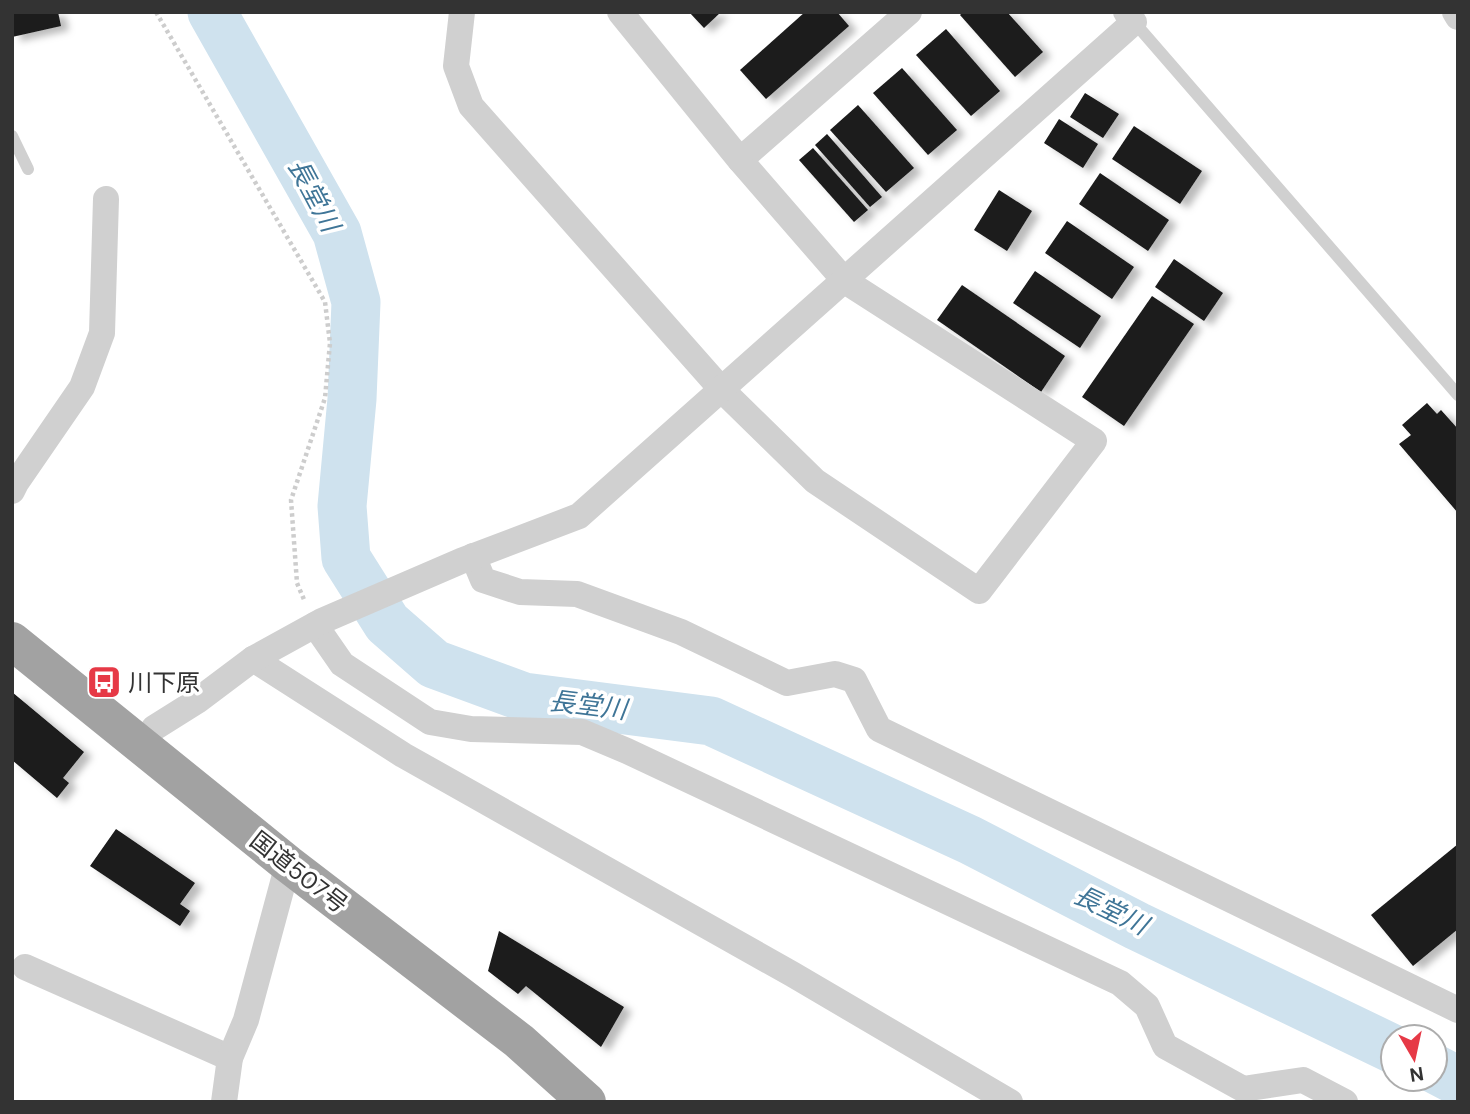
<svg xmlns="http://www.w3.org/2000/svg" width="1470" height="1114" viewBox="0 0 1470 1114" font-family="'DM Sans','Noto Sans JP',sans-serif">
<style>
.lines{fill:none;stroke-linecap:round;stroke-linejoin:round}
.river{stroke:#cfe2ee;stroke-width:49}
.building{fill:#1a1a1a;filter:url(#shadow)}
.path{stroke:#cdcdcd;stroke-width:4.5;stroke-dasharray:3.5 3.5;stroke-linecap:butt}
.service{stroke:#d0d0d0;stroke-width:12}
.minor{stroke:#d0d0d0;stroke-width:26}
.trunk{stroke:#a2a2a2;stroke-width:38}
.labels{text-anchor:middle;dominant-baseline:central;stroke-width:7;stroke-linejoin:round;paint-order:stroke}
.poi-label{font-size:24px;fill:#333;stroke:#fff;text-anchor:start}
.street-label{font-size:24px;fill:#333;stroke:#fff}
.water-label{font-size:26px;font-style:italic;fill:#3f7597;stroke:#fff}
</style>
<defs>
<filter id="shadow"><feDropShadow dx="8" dy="4.5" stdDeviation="3.5" flood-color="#0004"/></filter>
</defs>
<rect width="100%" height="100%" fill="#fff"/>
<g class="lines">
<g class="river">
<polyline points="212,12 337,233 356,302 352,399 342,506 346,558 387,623 434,664 524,697 711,721 970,840 1137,926 1393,1049"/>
<polyline points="1435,1069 1458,1081"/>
</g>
</g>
<g class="building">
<polygon points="12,12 58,12 61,26 12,37"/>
<polygon points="689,12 721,12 704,28"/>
<polygon points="805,12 837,12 849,26 766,99 740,70"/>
<polygon points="963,12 1007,12 1043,52 1015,77 960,15"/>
<polygon points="946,29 1000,91 971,116 916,55"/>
<polygon points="902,68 957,130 928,155 873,93"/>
<polygon points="1085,93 1119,114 1103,138 1070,117"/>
<polygon points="858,105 914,168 886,192 830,130"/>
<polygon points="1059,119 1098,144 1083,168 1044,143"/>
<polygon points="1134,126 1202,171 1180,204 1112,159"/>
<polygon points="827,134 882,197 870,207 815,145"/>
<polygon points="813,148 868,210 854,222 799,160"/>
<polygon points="1100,173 1169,220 1148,251 1079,204"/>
<polygon points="999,190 1032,211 1007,251 974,230"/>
<polygon points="1067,221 1134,267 1112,299 1045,253"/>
<polygon points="1174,259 1223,293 1204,321 1155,287"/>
<polygon points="1035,271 1101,316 1080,348 1013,303"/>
<polygon points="962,285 1065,356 1041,392 937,320"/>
<polygon points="1152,296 1194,324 1124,426 1082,397"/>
<polygon points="1427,403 1437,414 1441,410 1458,429 1458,513 1399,444 1411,435 1402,425"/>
<polygon points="12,692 84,752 63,778 69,783 57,798 12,760"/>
<polygon points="116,829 195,883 180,904 190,911 180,926 90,866"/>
<polygon points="1458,844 1458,929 1413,966 1371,915"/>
<polygon points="499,931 624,1007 601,1047 526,986 518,994 488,971"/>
</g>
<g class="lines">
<polyline class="path" points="156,12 325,302 330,343 325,398 291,500 297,583 305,602"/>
<g class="service">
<polyline points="1134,22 1458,395"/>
<polyline points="12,136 28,169"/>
</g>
<g class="minor">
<polyline points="462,12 456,66 471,106 722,390 815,481 979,591 1094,441 845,281 740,160 909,12"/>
<polyline points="620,12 740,160"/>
<polyline points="1455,12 1458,17"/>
<polyline points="12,491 16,483 82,387 102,333 106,199"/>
<polyline points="473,556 483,580 520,592 577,594 681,632 787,683 835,674 854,680 879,729 1458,1010"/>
<polyline points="315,625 342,664 430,722 471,729 582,732 627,751 1120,983 1147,1006 1165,1046 1243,1089 1303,1080 1345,1102"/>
<polyline points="253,659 403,755 792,974 1010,1102"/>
<polyline points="141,746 154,728 197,701 253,659 322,621 461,561 579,516 1134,22 1126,12"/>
<polyline points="25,967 230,1058"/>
<polyline points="224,1102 230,1058 246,1020 288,864"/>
</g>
<polyline class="trunk" points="12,641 288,864 519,1041 587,1102"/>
</g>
<defs>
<g id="bus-square" transform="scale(1.75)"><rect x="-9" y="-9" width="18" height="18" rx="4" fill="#e63946" stroke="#fff"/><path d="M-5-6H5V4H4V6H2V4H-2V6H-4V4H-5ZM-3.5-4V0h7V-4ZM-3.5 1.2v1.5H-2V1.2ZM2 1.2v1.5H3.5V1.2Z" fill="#fff"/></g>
</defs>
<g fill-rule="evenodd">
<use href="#bus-square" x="104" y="682"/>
</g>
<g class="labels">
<g class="poi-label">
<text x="128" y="682">川下原</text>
</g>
<g class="street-label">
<text transform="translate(299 872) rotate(38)">国道507号</text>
</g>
<g class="water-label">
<text transform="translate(314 195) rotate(62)">長堂川</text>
<text transform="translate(588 705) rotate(7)">長堂川</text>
<text transform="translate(1111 910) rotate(26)">長堂川</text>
</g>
</g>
<rect width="1470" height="1114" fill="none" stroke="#333333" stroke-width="28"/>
<g transform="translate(1414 1058) rotate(171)"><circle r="33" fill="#ffffff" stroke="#adadad" stroke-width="2"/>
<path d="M0-5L12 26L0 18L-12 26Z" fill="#e63946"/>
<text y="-10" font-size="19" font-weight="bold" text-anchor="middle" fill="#333333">N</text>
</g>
</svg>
